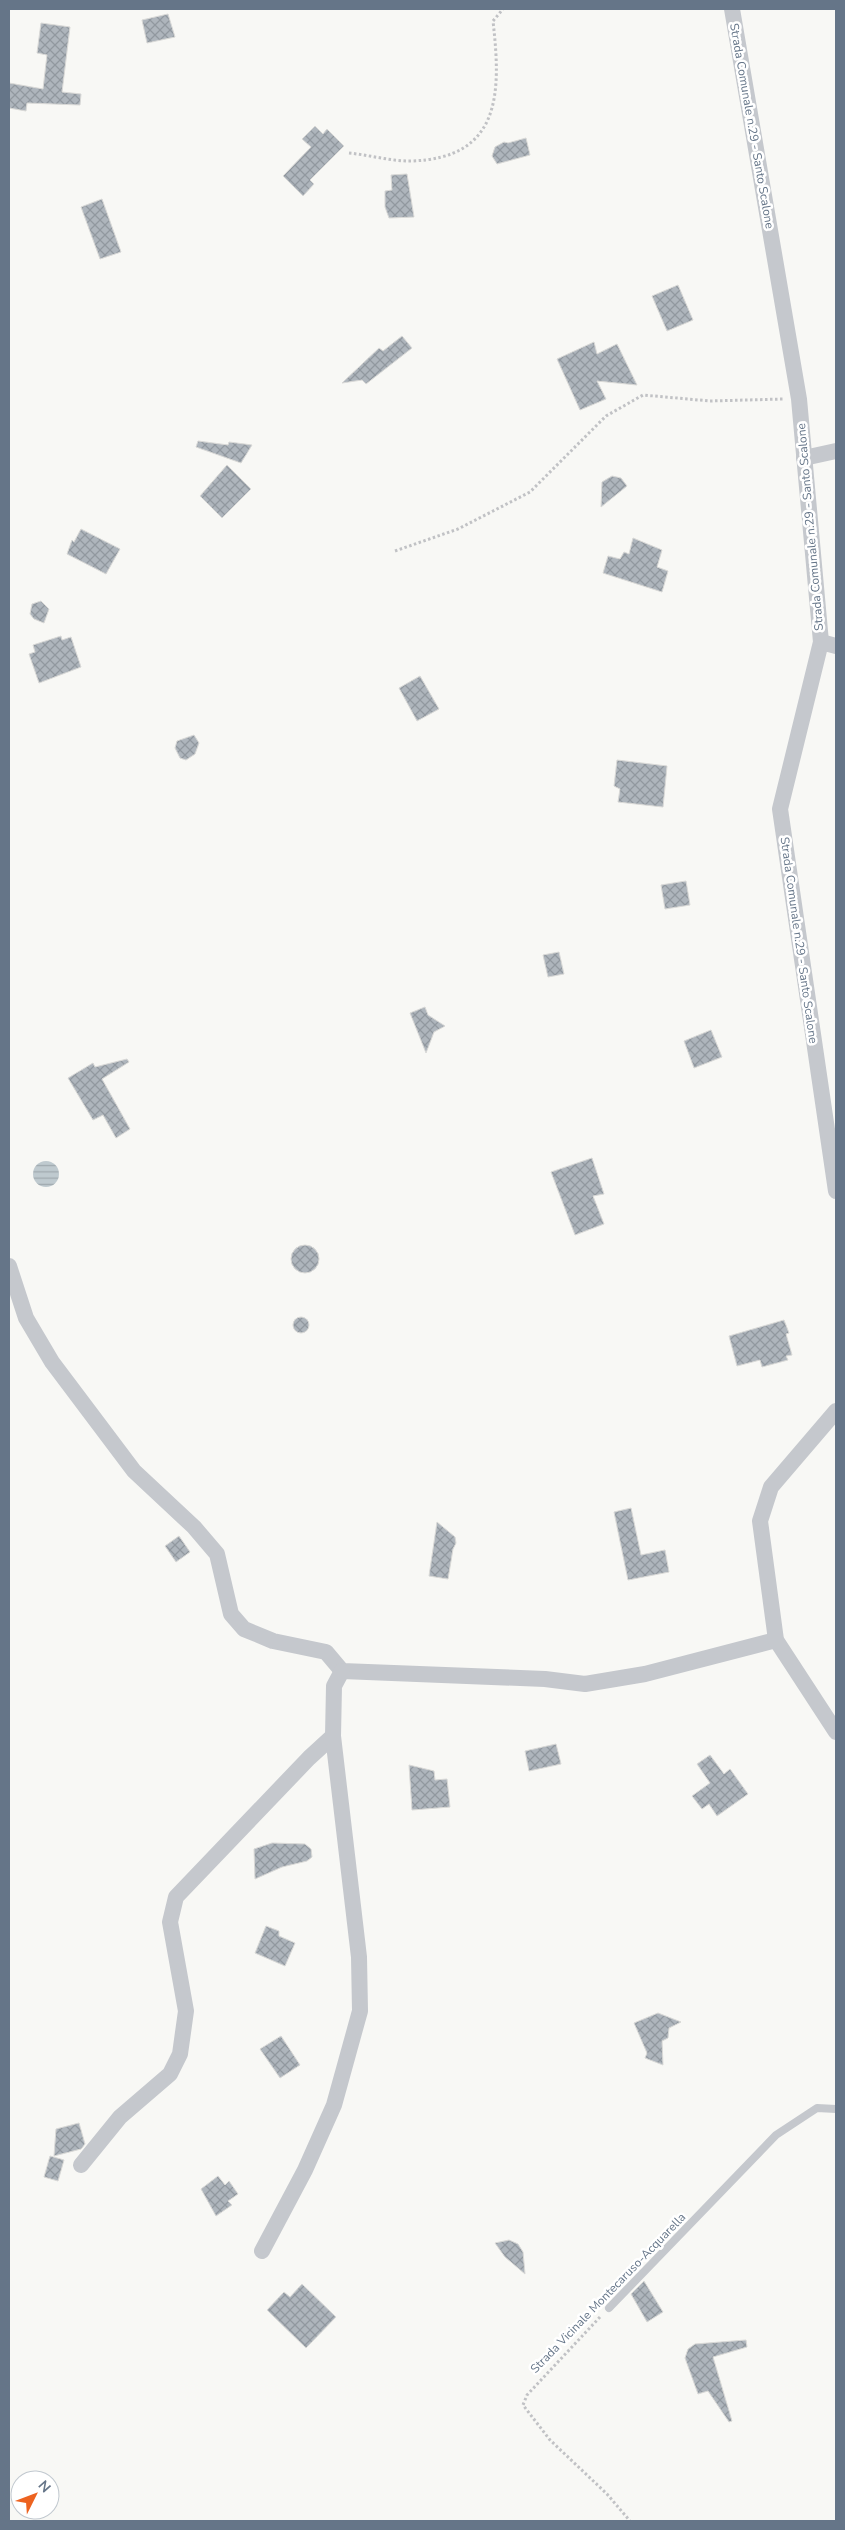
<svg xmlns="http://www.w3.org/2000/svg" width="845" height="2530" viewBox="0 0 845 2530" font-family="'Nunito Sans',sans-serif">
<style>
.water{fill:url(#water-rules)}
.building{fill:url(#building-cross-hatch);stroke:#d9d9d7}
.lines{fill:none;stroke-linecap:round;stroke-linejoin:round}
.path{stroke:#c1c2c5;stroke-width:3;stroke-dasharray:2.5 2.5;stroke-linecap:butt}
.lane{stroke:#c5c8cd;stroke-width:8}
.street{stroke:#c5c8cd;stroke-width:16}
.labels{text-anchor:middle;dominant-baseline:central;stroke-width:5;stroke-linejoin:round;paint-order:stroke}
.street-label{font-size:12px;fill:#657588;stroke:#fff}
</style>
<defs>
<pattern id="water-rules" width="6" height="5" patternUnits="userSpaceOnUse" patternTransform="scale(1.25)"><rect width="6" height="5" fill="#bfcacf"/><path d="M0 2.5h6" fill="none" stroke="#9fa9ae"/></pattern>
<pattern id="building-cross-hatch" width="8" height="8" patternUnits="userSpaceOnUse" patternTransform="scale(1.25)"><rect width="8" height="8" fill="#aeb5bc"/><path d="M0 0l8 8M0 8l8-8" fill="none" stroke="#91989f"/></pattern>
</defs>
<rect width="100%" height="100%" fill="#f8f8f5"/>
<circle class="water" cx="46" cy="1174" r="13"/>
<g class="building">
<polygon points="168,14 175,37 147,43 142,20"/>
<polygon points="41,23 70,27 62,92 81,94 80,105 27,103 26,111 9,108 9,83 43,89 47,55 37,53"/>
<polygon points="315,126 323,134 327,129 344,146 310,180 314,184 303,196 283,176 311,147 302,139"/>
<polygon points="526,138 530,155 497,164 492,156 495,147 504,142 508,143"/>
<polygon points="407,174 414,217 389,218 385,207 385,191 392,190 391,175"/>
<polygon points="102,199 121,252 100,259 81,207"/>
<polygon points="678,285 693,320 667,331 652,296"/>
<polygon points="402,336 412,348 366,384 362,380 342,383 379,348 383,351"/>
<polygon points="594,342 597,354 617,344 637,385 597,381 606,399 580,410 557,359"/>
<polygon points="198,441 228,445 229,442 252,445 241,463 196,447"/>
<polygon points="227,465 251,489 222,518 200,496"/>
<polygon points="612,476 621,478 627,486 601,507 602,482"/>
<polygon points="81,529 120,549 106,574 67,554 72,540 74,542"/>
<polygon points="633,538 662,550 657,567 668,571 662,592 603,573 608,556 620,559 624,552 629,554"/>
<polygon points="41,601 49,609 44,623 34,619 30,614 32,604"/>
<polygon points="61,636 62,640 71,637 81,667 39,683 29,654 35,652 33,645"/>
<polygon points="420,676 439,709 417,721 399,688"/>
<polygon points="194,735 199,743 195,754 186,760 180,758 175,748 177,741"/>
<polygon points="617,760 667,766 663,807 618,802 620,789 614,786"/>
<polygon points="686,881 690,905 665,909 661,885"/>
<polygon points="559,952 564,974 548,977 543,955"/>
<polygon points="425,1007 428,1015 445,1026 434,1032 426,1053 410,1013"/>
<polygon points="711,1030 722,1057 694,1068 684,1041"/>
<polygon points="127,1059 129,1062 102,1079 130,1129 116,1138 103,1115 93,1120 68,1078 93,1063 95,1067"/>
<polygon points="592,1158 604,1194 593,1196 604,1224 575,1235 551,1172"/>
<circle cx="305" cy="1259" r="14"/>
<circle cx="301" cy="1325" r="8"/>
<polygon points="784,1320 789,1333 786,1334 792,1355 786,1356 788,1360 762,1367 760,1360 737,1366 729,1336"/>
<polygon points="631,1508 641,1555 665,1550 669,1572 628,1580 614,1512"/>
<polygon points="437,1522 455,1537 456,1543 453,1549 448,1579 429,1576"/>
<polygon points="179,1536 190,1552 176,1562 165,1546"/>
<polygon points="556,1744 561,1764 529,1771 525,1751"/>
<polygon points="710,1755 724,1774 730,1769 748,1794 717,1816 709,1804 702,1809 692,1796 710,1783 697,1764"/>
<polygon points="409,1765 434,1771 435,1780 447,1779 450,1807 412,1810"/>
<polygon points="272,1843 305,1844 311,1849 312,1857 307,1861 282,1867 255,1879 254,1849"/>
<polygon points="266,1926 279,1931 279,1936 295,1943 285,1966 255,1953"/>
<polygon points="658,2013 681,2022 669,2028 668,2038 662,2041 663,2065 645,2058 647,2053 634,2023"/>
<polygon points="281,2036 300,2065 280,2078 260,2049"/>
<polygon points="79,2123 85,2144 81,2149 54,2156 56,2129"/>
<polygon points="50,2156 64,2160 58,2181 44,2177"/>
<polygon points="218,2176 225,2185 229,2181 238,2194 228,2201 232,2205 216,2216 201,2189"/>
<polygon points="509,2240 518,2244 523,2252 525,2274 505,2257 495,2243"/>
<polygon points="644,2281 663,2312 647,2322 631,2294"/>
<polygon points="302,2284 336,2317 306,2348 267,2310 284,2292 290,2297"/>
<polygon points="746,2340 747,2347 713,2357 732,2421 729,2422 708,2391 698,2394 685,2358 688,2349 695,2344"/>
</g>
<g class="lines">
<g class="path">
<path d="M349,153C369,155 390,161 410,161C502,159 501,92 493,21L503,9"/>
<polyline points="395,551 458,529 530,492 606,416 643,395 710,401 783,399"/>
<polyline points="600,2317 527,2395 523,2405 550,2440 607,2494 630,2521"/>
</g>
<polyline class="lane" points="609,2308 776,2135 817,2108 836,2109"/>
<g class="street">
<polyline points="732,9 799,399 821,642 780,809 836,1191"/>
<polyline points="804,458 836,451"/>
<polyline points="821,642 836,646"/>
<polyline points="9,1266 26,1318 52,1362 134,1471 194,1527 217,1554 231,1614 244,1629 273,1641 326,1652 342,1671 545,1679 585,1684 645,1674 776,1640"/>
<polyline points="836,1411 771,1487 760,1521 776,1640 836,1732"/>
<polyline points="81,2165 120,2117 170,2074 180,2054 186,2011 170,1922 176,1897 309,1758 333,1736"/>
<polyline points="262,2251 305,2170 334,2105 360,2011 359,1957 333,1736 334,1686 342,1671"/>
</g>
</g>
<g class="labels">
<g class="street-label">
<text transform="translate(752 126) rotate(80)">Strada Comunale n.29 - Santo Scalone</text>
<text transform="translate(810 527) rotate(-95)">Strada Comunale n.29 - Santo Scalone</text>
<text transform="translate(799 940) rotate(82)">Strada Comunale n.29 - Santo Scalone</text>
<text transform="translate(608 2293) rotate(-46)">Strada Vicinale Montecaruso-Acquarella</text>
</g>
</g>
<rect width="845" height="2530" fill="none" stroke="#657588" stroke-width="20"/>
<g transform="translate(35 2495) rotate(48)"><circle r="24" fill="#ffffff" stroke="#c1c8cf"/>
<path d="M0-4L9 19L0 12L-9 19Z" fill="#ed6320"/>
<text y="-8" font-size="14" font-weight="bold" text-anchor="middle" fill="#657588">N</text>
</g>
</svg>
